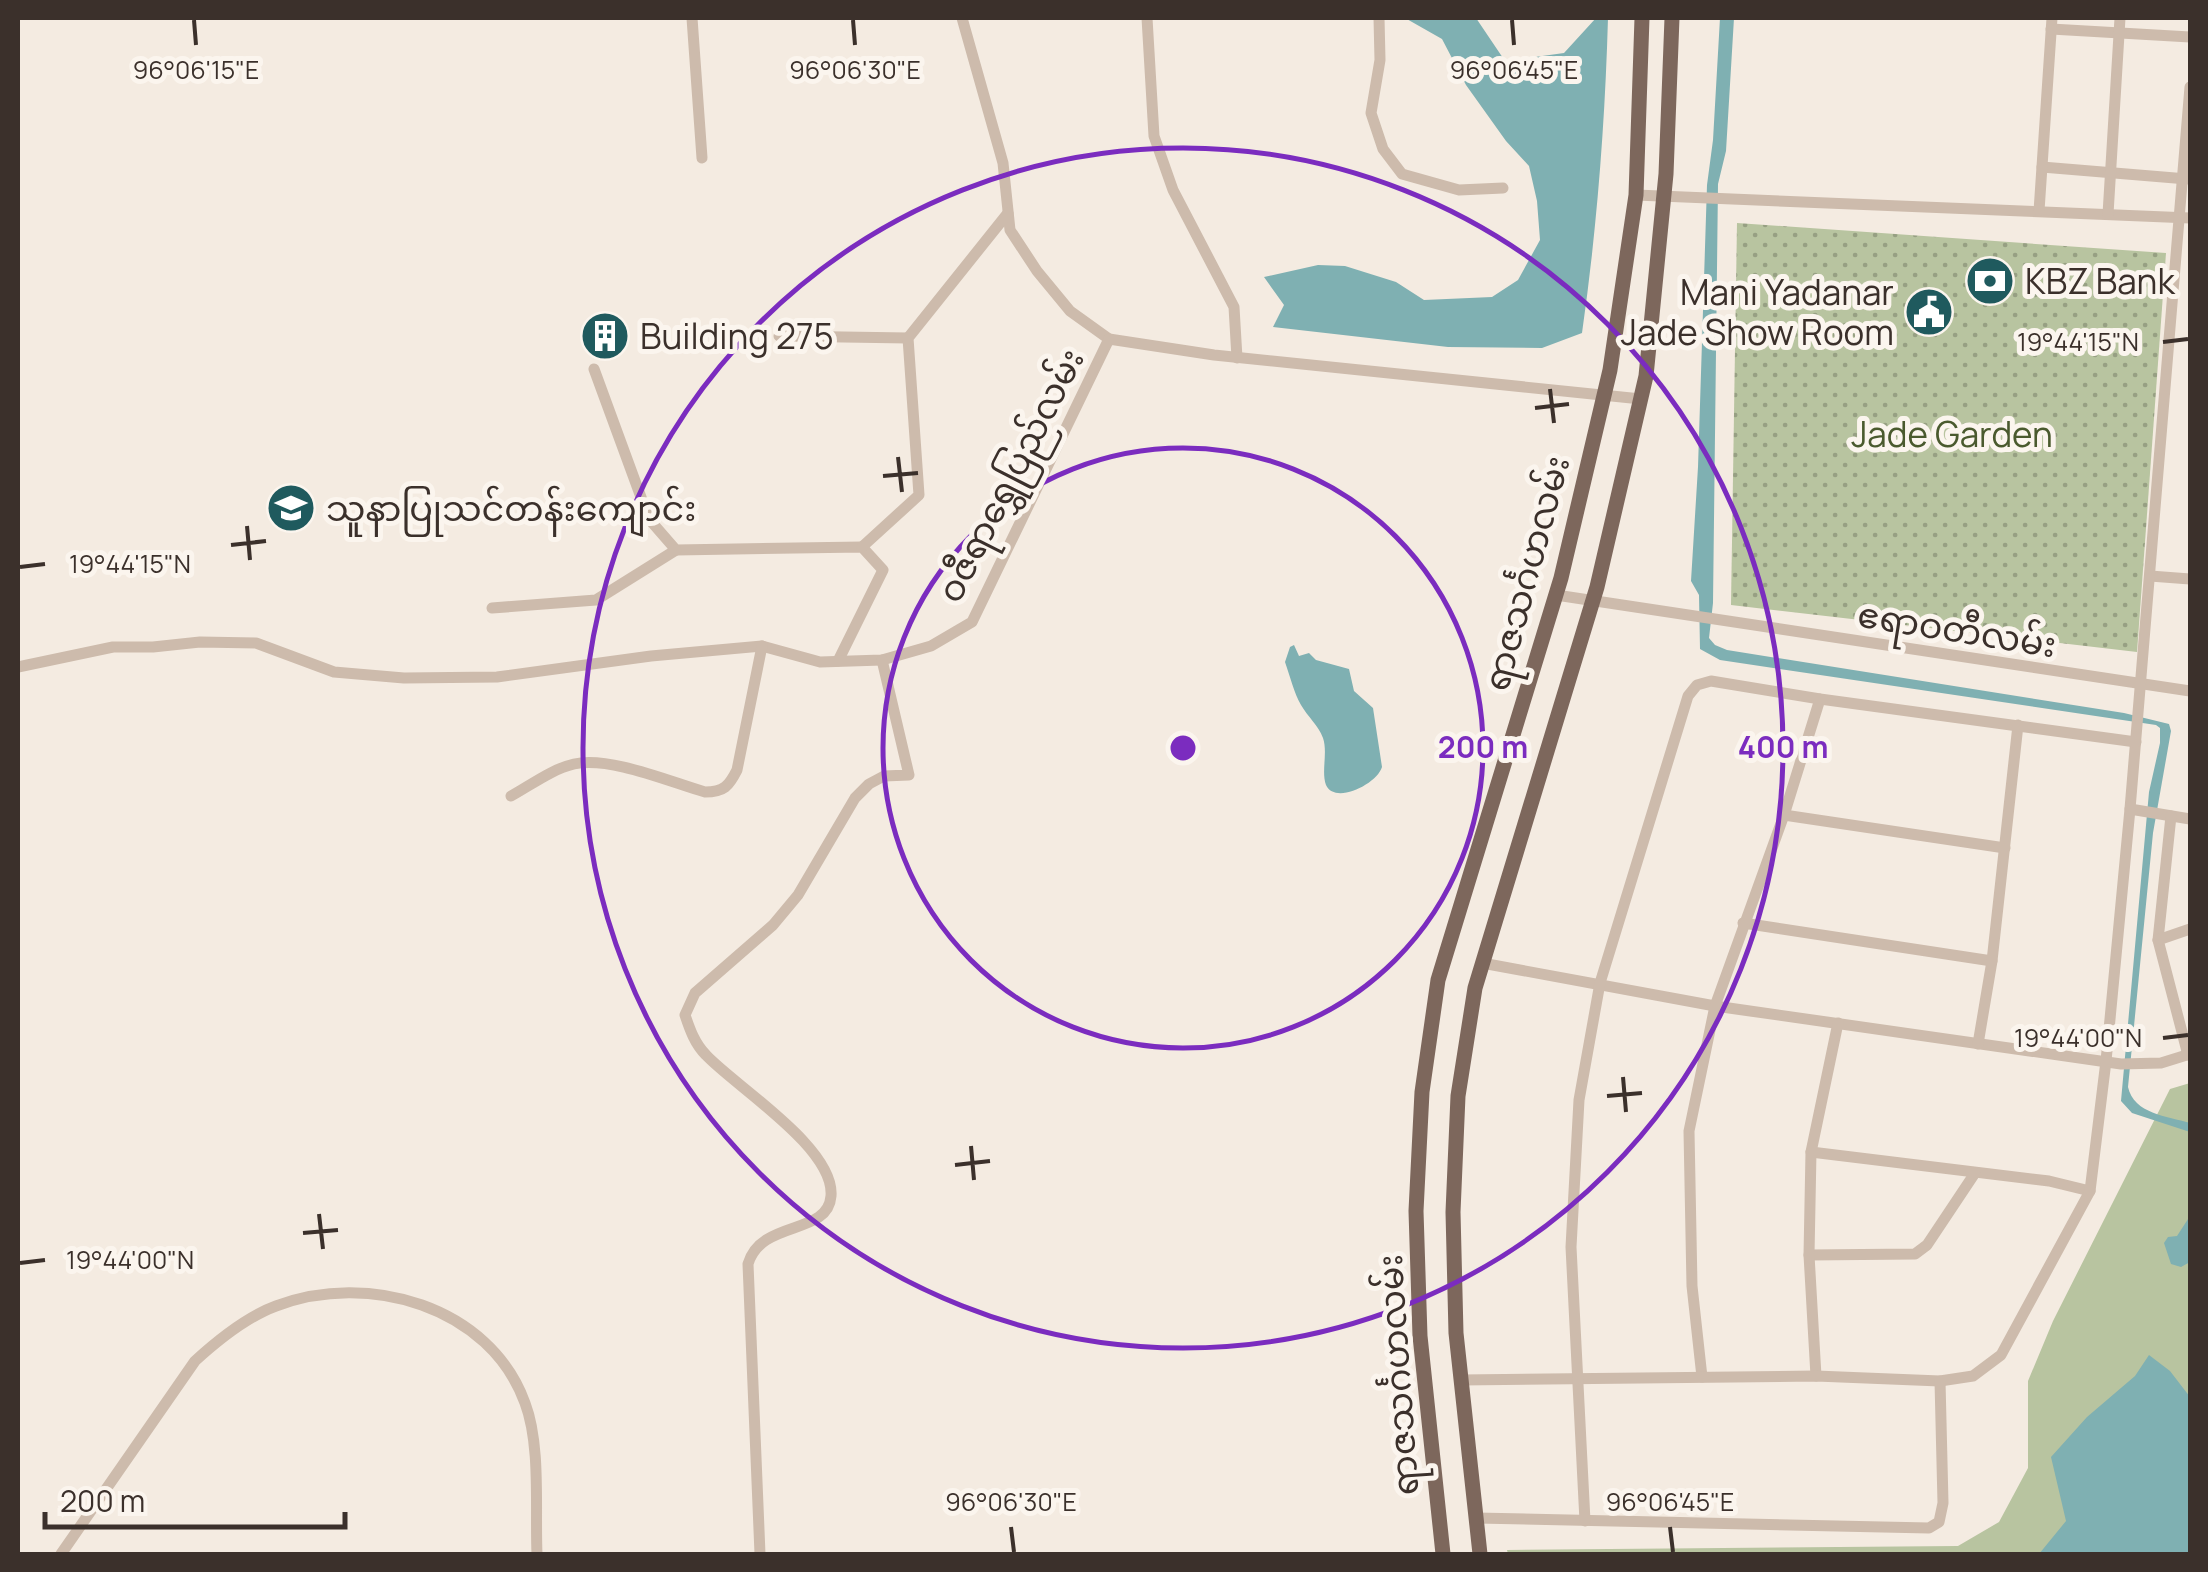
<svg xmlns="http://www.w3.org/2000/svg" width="2208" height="1572" viewBox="0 0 2208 1572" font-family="Manrope,'Noto Sans Myanmar',sans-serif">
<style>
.green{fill:#b8c4a0}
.garden{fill:url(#garden-dots)}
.water{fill:#7fb0b2}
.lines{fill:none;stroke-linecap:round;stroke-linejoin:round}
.minor{stroke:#cdbbac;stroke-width:11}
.major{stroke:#7d675c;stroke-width:15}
.ticks{fill:none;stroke:#3b302b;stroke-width:4}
.ring{fill:none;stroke:#7b2cbf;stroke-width:5}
.labels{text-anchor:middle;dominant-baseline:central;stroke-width:10;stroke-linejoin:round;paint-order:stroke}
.poi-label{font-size:35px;fill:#3b302b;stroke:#fbf5ee;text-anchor:start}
.park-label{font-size:35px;fill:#4a5a2e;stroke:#fbf5ee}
.street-label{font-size:35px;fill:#3b302b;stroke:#fbf5ee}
.ticks-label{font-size:25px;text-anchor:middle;fill:#3b302b;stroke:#fbf5ee;stroke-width:10;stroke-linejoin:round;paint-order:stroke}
.centre{fill:#7b2cbf;stroke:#fbf5ee;stroke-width:5}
.ring-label{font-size:30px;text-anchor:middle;font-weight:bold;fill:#7b2cbf;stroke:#fbf5ee;stroke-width:10;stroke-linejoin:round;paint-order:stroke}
</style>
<defs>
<pattern id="garden-dots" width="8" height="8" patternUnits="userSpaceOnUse" patternTransform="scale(2.5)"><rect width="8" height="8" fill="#b8c4a0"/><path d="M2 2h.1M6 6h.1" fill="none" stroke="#97a083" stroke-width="1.8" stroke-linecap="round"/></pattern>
</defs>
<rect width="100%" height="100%" fill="#f4ebe1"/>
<polygon class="green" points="2190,1083 2190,1554 1508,1554 1507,1550 1958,1546 1999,1522 2028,1468 2028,1381 2053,1321 2170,1089"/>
<polygon class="garden" points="1737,223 2166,253 2137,652 1731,605"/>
<g class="water">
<path d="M1405,18H1476L1505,61L1564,53L1596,18H1608C1605,124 1597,228 1582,333L1542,348L1448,347L1273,327L1284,305L1264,277L1318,265L1345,266L1396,282L1424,300L1492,297L1518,280L1540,240L1537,201L1529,166L1506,141L1466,85L1442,39Z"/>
<path d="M1720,18H1734L1726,151L1718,184L1713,603L1709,638L1715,645L1727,650L2124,713L2169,724L2171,731L2153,833L2128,1087C2134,1114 2167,1116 2190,1123V1132L2132,1113L2121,1101L2149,792L2160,743V728L2156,725L1720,660L1700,649L1699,595L1691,581L1698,467L1707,185L1713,140Z"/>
<path d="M1294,645L1299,656L1309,653L1316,660L1349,669L1354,691L1373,708L1382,767C1377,784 1335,805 1326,785C1321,771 1328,753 1323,738C1318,725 1308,717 1301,705C1294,693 1290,676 1285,662L1290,647Z"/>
<polygon points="2190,1216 2190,1262 2181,1267 2171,1264 2164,1243 2168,1237 2177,1236"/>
<polygon points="2149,1355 2170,1371 2190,1397 2190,1554 2039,1554 2066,1521 2051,1457 2087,1417 2135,1376"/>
</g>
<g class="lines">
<g class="minor">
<polyline points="692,18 702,158"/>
<polyline points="962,18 1003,163 1010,230 1037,271 1070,311 1109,339"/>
<polyline points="1147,18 1154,136 1173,190 1234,307 1237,358"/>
<polyline points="1379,18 1380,60 1371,113 1383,149 1402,174 1459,190 1503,188"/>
<polyline points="2051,29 2190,37"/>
<polyline points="2042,167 2187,179"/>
<polyline points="1636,195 2190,218"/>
<polyline points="2039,211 2052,18"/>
<polyline points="2108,214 2120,18"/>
<polyline points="779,336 908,338"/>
<polyline points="594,369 649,519 676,550 862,547 883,570 838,661"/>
<polyline points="862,547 919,495 908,338 1008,213"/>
<polyline points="2150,576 2190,579"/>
<polyline points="1556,595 2190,691"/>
<polyline points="492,608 596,600 676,550"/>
<polyline points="18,667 113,647 153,647 200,642 256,643 334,672 404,678 497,677 651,656 762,646 820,662 882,660 931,646 972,622 1109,339 1214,355 1641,399"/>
<path d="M511,796C531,785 552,769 574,764C610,756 670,782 705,792C724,792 729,786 737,770L762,646"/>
<polyline points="2130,809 2190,819"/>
<polyline points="1784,815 2005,848"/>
<polyline points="2171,816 2158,940 2188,1055"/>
<polyline points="1743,923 1992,961"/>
<polyline points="2158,940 2190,929"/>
<polyline points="1482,963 1715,1006 2121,1064 2161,1063 2190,1054"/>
<polyline points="1978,1044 1992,961 2018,725"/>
<polyline points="1811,1152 2049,1181 2090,1191"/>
<polyline points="1809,1255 1915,1254 1927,1245 1975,1173"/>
<polyline points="1816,1376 1809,1255 1811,1152 1838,1023"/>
<polyline points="1702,1377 1692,1286 1689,1131 1715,1006 1784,815 1820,699"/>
<polyline points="1461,1380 1816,1376 1940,1381 1973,1376 2001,1355 2090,1191 2106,1061 2130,809 2190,87"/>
<polyline points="1476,1518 1929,1528 1939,1522 1943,1503 1940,1381"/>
<polyline points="1585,1521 1571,1247 1579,1100 1600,983 1688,696 1697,685 1711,681 1820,699 2136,742"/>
<path d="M61,1554L195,1361C218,1340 246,1317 276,1306C368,1271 490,1306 525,1403C541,1445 535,1509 537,1554"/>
<path d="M760,1554L748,1264C761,1219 828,1236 831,1196C835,1148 736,1087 706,1055C695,1044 690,1030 685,1015L695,993L773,925L798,895L855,798L869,784L884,776L909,775L882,660"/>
</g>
<g class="major">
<polyline points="1443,1554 1420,1336 1416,1211 1422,1092 1438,980 1561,578 1610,370 1636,195 1642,18"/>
<polyline points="1480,1554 1456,1333 1453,1212 1458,1096 1475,988 1597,587 1646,376 1666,174 1672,18"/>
</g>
</g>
<path class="ticks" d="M194,20L196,45M853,20L855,45M1512,20L1514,45M2163,342L2188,339M1550,389L1554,423M1535,408L1569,404M898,457L902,492M883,476L918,473M247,526L250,560M231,545L266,541M20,567L45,564M2163,1038L2188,1035M1623,1077L1626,1112M1607,1096L1642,1093M971,1146L974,1180M955,1165L990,1161M319,1214L323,1249M303,1233L338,1230M20,1263L45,1260M1011,1527L1014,1552M1670,1527L1673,1552"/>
<g class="ring">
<circle cx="1183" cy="748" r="300"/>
<circle cx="1183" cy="748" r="600"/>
</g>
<defs>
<g id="bank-disc" transform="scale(2.5)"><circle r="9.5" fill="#1f5a5e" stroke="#fbf5ee"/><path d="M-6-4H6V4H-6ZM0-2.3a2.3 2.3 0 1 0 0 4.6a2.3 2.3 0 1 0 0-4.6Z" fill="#fff"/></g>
<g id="civic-disc" transform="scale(2.5)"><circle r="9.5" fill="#1f5a5e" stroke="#fbf5ee"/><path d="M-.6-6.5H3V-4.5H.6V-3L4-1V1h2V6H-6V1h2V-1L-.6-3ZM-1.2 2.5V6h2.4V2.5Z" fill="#fff"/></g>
<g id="building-disc" transform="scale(2.5)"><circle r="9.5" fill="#1f5a5e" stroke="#fbf5ee"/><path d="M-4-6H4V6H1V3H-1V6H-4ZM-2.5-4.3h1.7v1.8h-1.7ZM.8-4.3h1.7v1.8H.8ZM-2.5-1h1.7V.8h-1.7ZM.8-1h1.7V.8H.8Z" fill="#fff"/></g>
<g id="school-disc" transform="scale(2.5)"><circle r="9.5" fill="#1f5a5e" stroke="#fbf5ee"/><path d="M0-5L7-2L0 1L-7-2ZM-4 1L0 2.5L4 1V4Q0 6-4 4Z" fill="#fff"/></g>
</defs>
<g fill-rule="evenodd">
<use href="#bank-disc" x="1990" y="281"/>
<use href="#civic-disc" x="1929" y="312"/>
<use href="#building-disc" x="605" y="336"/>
<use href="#school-disc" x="291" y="508"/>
</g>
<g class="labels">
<g class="poi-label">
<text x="2025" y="281">KBZ Bank</text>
<text x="1894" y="292" text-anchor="end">Mani Yadanar<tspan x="1894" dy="40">Jade Show Room</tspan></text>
<text x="640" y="336">Building 275</text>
<text x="326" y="508">သူနာပြုသင်တန်းကျောင်း</text>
</g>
<g class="park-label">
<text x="1952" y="434">Jade Garden</text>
</g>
<g class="street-label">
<text transform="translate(1010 475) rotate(-63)">ဝဇီရာရွှေပြည်လမ်း</text>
<text transform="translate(1526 573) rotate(-75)">ရာဇသင်္ဂဟလမ်း</text>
<text transform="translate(1957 629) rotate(9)">ဧရာဝတီလမ်း</text>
<text transform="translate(1397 1375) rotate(-94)">ရာဇသင်္ဂဟလမ်း</text>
</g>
</g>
<g class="ticks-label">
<text x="196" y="79">96°06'15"E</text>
<text x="855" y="79">96°06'30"E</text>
<text x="1514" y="79">96°06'45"E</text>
<text x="2078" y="351">19°44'15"N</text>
<text x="130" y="573">19°44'15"N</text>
<text x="2078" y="1047">19°44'00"N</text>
<text x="130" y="1269">19°44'00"N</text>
<text x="1011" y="1511">96°06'30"E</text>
<text x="1670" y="1511">96°06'45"E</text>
</g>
<circle cx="1183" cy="748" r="15" class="centre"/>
<g class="ring-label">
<text x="1483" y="758">200 m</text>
<text x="1783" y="758">400 m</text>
</g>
<rect width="2208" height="1572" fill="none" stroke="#3b302b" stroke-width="40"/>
<path d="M45 1512v15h300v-15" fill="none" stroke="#3b302b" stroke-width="5"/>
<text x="60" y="1512" font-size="30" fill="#3b302b" stroke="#fbf5ee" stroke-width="8" paint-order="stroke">200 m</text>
</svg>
